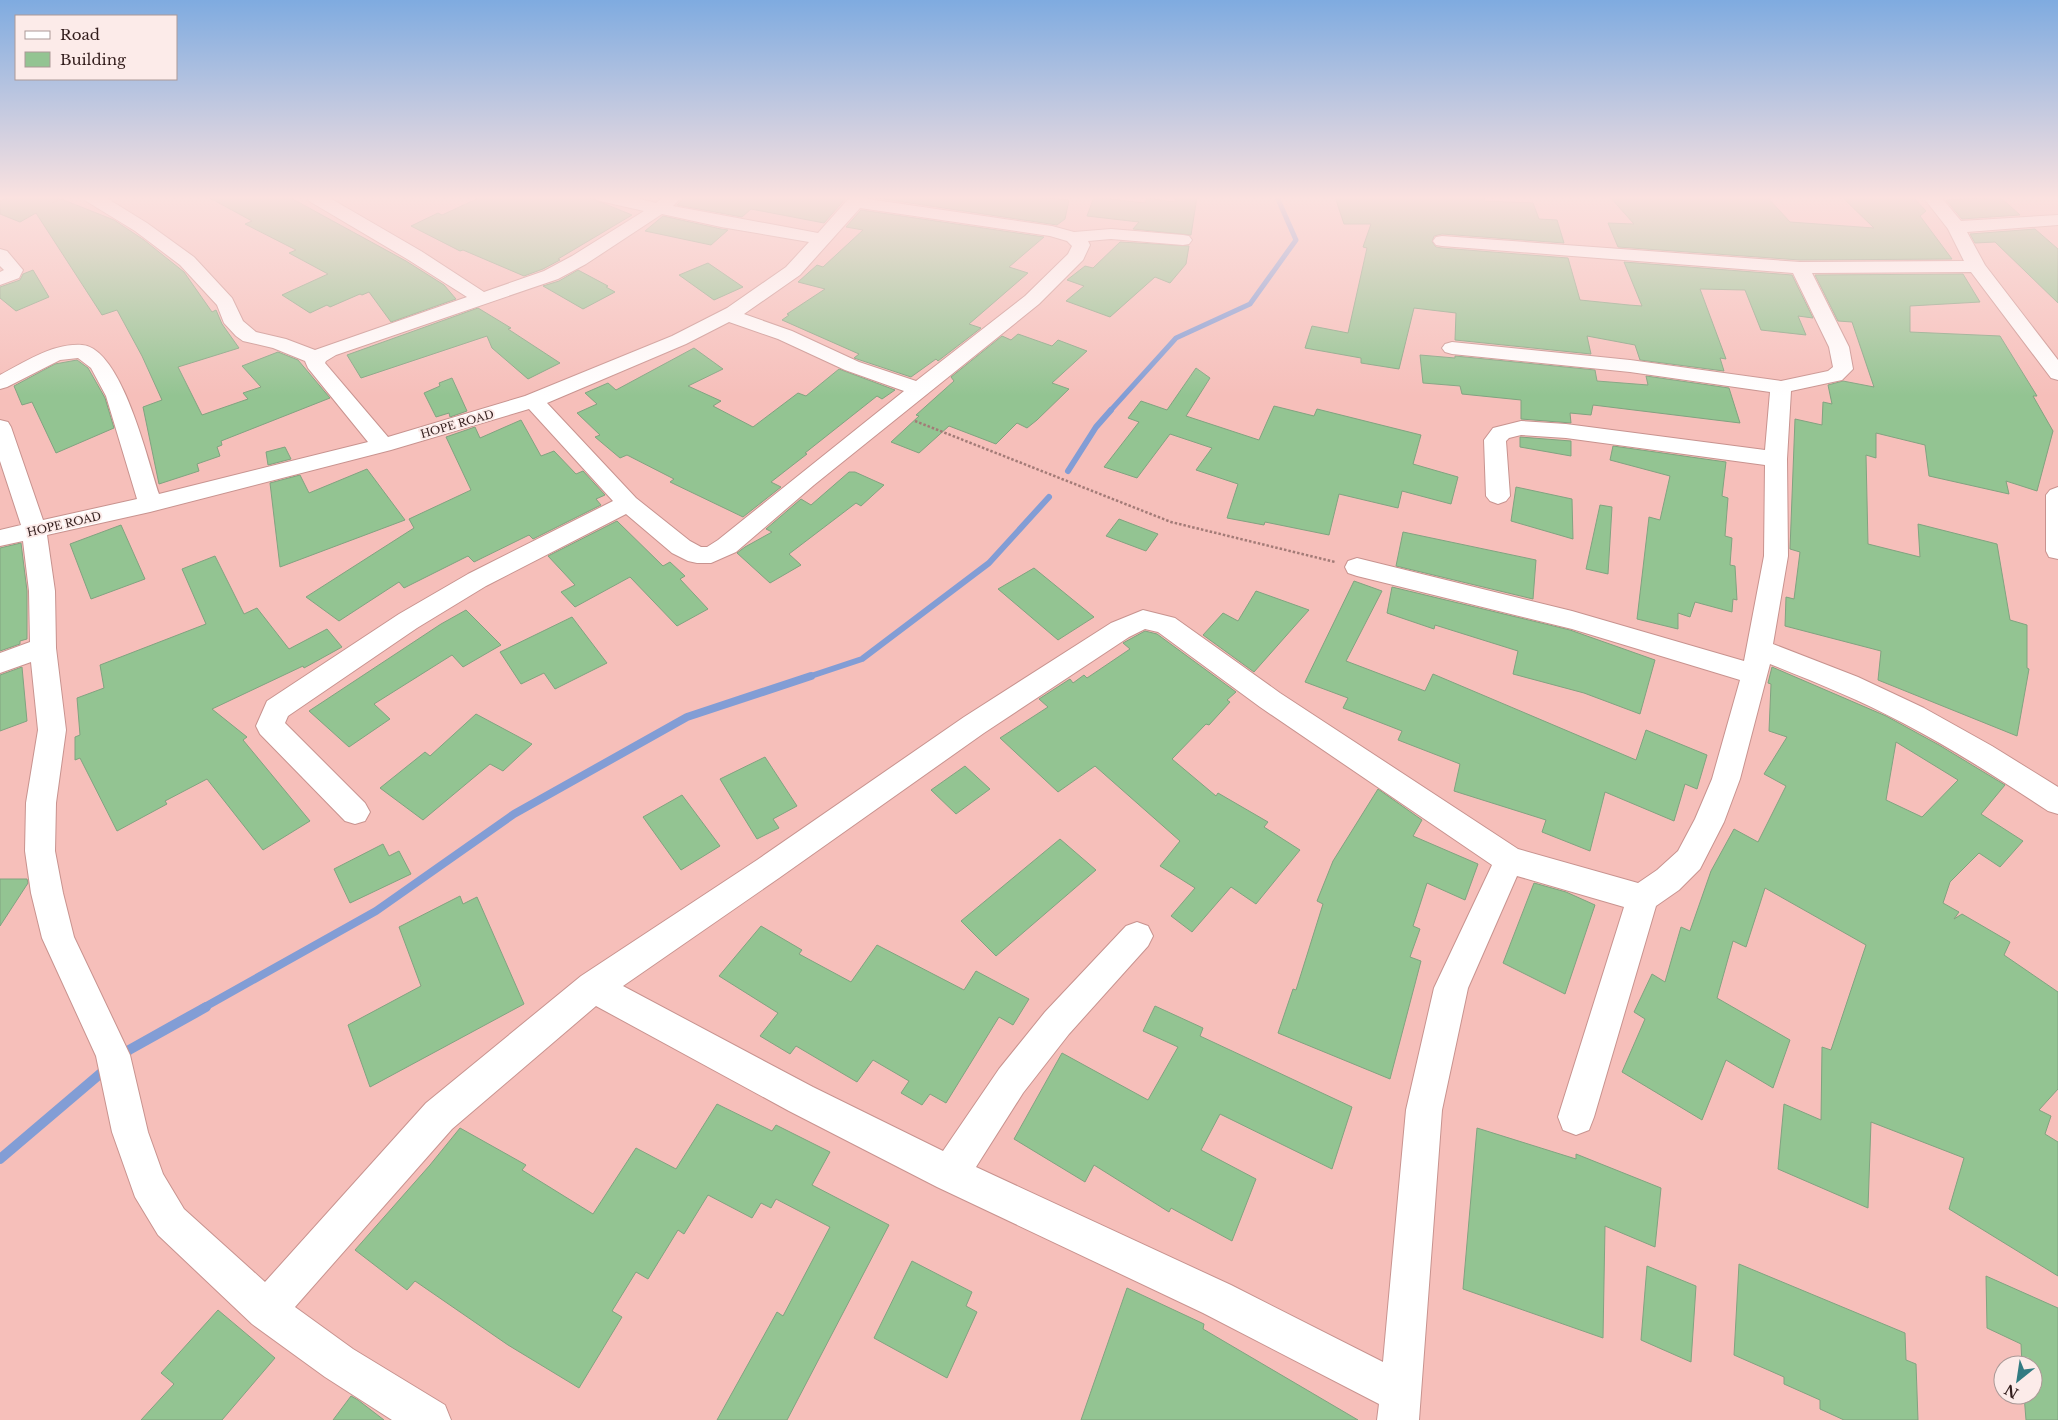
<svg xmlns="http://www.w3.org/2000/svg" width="2058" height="1420" viewBox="0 0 2058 1420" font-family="'Libre Baskerville',serif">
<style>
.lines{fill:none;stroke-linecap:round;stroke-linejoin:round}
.stream-far3{stroke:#829dd5;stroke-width:5}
.stream-far2{stroke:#829dd5;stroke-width:6}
.stream-far1{stroke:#829dd5;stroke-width:8}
.stream{stroke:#829dd5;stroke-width:10}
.building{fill:#93c492;stroke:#81a380;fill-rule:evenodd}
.minor-casing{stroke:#c8938f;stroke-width:2}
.path{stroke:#a37b77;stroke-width:2.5;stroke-dasharray:2.5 2;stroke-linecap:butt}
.minor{fill:#fff;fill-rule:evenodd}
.labels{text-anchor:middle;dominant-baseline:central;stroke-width:4;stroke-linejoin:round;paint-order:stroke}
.far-street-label{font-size:11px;fill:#321d1c;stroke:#fcebe9}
</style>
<rect width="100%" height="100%" fill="#f6bfba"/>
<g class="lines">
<polyline class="stream-far3" points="1110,411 1176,338 1250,304 1296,240 1277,197"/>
<g class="stream-far2">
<polyline points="1068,471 1096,427 1111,410"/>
<polyline points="808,677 862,659 989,563 1049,497"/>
</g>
<polyline class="stream-far1" points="203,1008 376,911 514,814 687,717 811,676"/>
<g class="stream">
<polyline points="122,1056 129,1050 206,1007"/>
<polyline points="0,1159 107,1068"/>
</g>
</g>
<g class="building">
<polygon points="8,197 61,197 52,203 61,199 114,220 144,240 184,272 212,312 216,310 222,324 239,348 178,367 202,415 248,399 243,393 261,387 242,366 278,352 298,360 330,398 221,441 222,445 217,447 220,456 197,464 199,471 159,484 143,407 162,400 142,356 117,310 102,315 36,213 20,222 0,214 0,201"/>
<polygon points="208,197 289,197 406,261 444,285 456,299 391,322 369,292 362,295 360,294 330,307 327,305 310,313 282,295 328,274 289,253 296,250 245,224 252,221"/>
<polygon points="481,197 588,197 632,215 558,259 560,260 543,269 524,276 463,250 460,251 411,226 438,213 442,215"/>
<polygon points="685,197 847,197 824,223 751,209 742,217 677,205"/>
<polygon points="870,197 1032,197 1069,200 1065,219 1057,225"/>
<polygon points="1094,197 1145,203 1147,198 1175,202 1176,197 1197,197 1191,235 1133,229 1139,222 1087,216"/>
<polygon points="1335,197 1483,197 1485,201 1533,203 1539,219 1557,220 1564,243 1442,234 1434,236 1432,242 1436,247 1442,248 1568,258 1580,300 1629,305 1642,306 1624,262 1792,275 1813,318 1798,316 1806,335 1761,330 1745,290 1700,289 1726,359 1720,358 1724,371 1640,360 1635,345 1587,336 1591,354 1455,340 1456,313 1414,308 1399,369 1361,363 1361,358 1305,348 1312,326 1348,333 1367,248 1363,247 1371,224 1344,224"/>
<polygon points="1610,197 1767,197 1790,222 1874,228 1842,197 1913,197 1926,211 1920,216 1952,259 1800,260 1618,247 1608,223 1634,224"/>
<polygon points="2000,197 2020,215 1962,219 1946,200"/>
<polygon points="861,210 1044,237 1009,267 1028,273 969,324 981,328 938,361 936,359 911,377 854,358 859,354 782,320 789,315 787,314 825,289 798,282 817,265 823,267 863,230 846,227"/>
<polygon points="663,216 721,229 728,230 711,245 645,231"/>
<polygon points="2035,229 2058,249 2058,303 1995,242 1975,243 1970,234"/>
<polygon points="1120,242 1189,246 1186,264 1170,283 1155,277 1110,317 1066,301 1084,286 1067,280 1085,266 1093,268"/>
<polygon points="708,263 743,287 714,300 679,275"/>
<polygon points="33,270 49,297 16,311 0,298 0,287 20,280 23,274"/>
<polygon points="578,270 608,286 606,287 615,292 583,309 543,286 559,281"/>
<polygon points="1963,274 1980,302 1910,306 1910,332 2000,336 2037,396 2033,396 2053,431 2037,491 2006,481 2009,494 1929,476 1925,445 1876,433 1876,458 1866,455 1868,544 1920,557 1918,524 1997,544 2010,620 2027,625 2027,668 2029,669 2017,736 1878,680 1881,651 1785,626 1786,597 1794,599 1800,552 1790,549 1795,419 1822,425 1823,402 1832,404 1828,385 1843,381 1874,387 1852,322 1838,321 1815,275"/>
<polygon points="478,308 511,328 508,329 560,363 528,379 492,348 487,336 361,378 347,355"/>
<polygon points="1018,334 1052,346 1058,340 1087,351 1052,383 1069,389 1037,420 1027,428 1017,423 996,444 949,426 919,453 891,442 919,416 916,415 954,381 951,377 1002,336 1011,340"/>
<polygon points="694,348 723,369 688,386 721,401 713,406 753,427 798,393 806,396 839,369 895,390 882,399 877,396 805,453 807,454 771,482 781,487 743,517 670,482 674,479 627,455 620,458 595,437 600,435 577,413 597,404 585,393 608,383 616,390"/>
<polygon points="1420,355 1455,358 1455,356 1595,370 1597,381 1648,385 1646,376 1729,388 1740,423 1593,405 1591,415 1570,413 1571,423 1521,419 1521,400 1462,394 1460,386 1423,383"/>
<polygon points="77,360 88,368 105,398 114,428 56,453 32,402 22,405 14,386 55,364"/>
<polygon points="1196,368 1210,378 1186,416 1259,440 1274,406 1314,416 1317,409 1421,435 1413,464 1458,477 1451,504 1402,491 1398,508 1339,494 1329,535 1265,522 1264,525 1227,518 1238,484 1196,470 1212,448 1170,434 1137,478 1104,467 1139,422 1128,418 1141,401 1167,410"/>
<polygon points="452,378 467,411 450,417 449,413 436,417 424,393 440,386 439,383"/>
<polygon points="521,420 541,456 554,451 576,474 583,471 605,495 596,499 601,505 533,539 529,535 474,562 468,556 404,588 399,582 339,621 306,597 414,528 409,519 471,490 446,437 475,427 480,438"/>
<polygon points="1520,437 1571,441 1571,456 1520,447"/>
<polygon points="1613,446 1726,462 1722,496 1728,498 1725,536 1732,538 1730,565 1735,566 1737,600 1733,599 1732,612 1695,602 1690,617 1678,613 1678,629 1637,619 1649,517 1660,520 1670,476 1610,460"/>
<polygon points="285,447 291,459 268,465 266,452"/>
<polygon points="367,469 405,520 280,567 270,483 300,475 309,493"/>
<polygon points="849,472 855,472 884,485 861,506 856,503 789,554 801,565 770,583 737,553 745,547 772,532 766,529 801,499 811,505"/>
<polygon points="1516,487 1572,499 1573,539 1511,521"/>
<polygon points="1600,505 1612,507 1608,574 1586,569"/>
<polygon points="1119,519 1158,534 1146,551 1106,536"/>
<polygon points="617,521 663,566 670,562 685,576 680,579 708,609 677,626 630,577 575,607 561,592 575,585 548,556"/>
<polygon points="121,525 145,579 91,599 70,544"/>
<polygon points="1403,532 1536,560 1533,599 1396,566"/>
<polygon points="21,543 27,591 27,639 20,641 20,644 0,651 0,548"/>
<polygon points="215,556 244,614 257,608 289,649 327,629 342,647 304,668 303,666 212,709 247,737 243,740 310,821 263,850 207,779 165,801 167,804 117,831 80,758 75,760 75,737 80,735 77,698 104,688 100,665 206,624 182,569"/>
<polygon points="1034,568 1094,617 1058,640 998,589"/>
<polygon points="1354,581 1382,591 1346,661 1425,691 1433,674 1636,760 1646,730 1707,755 1697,789 1685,784 1674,821 1605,792 1590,851 1542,832 1546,820 1454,791 1460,764 1398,740 1402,731 1343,708 1348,698 1305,682"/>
<polygon points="1392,587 1570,630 1655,660 1640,714 1584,693 1513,674 1518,651 1435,625 1434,629 1387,613"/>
<polygon points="1256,591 1309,610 1254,672 1203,635 1223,613 1238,621"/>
<polygon points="466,610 501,645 463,667 452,655 374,704 390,719 349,747 309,711 441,624"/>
<polygon points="572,617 607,663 555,689 544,673 521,684 500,652"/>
<polygon points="1145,631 1157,634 1236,692 1227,700 1230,702 1209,725 1206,724 1172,759 1216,796 1218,793 1268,822 1264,827 1300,850 1256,904 1231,887 1192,932 1171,916 1195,888 1160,866 1180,841 1095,766 1058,792 1000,738 1048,707 1039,699 1070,679 1073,683 1084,675 1087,678 1130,649 1123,643"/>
<polygon points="22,667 27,721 0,731 0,675"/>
<path d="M1772,667L1886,716L1939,745L2005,785L1981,814L2023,841L2000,867L1979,853L1950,882L1943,903L1959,912L1954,919L1962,914L2010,942L2004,955L2058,992V1089L2039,1110L2051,1116L2045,1134L2058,1142V1276L1949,1209L1964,1158L1871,1122L1868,1208L1778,1169L1784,1104L1821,1120L1822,1047L1831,1050L1866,945L1765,888L1746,947L1733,941L1717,998L1790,1040L1773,1088L1726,1060L1702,1120L1622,1072L1645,1019L1634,1012L1652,974L1665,982L1681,927L1690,931L1711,871L1734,829L1758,842L1786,786L1764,774L1787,737L1769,731L1771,684L1768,683ZM1896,742L1958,780L1922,817L1886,800Z"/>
<polygon points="476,714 532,744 503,771 490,764 423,820 380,788 425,752 430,756"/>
<polygon points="765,757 797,806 773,819 779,828 757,839 720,779"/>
<polygon points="965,766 990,789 956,814 931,790"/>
<polygon points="1378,789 1422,820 1413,836 1478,864 1465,900 1427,883 1413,926 1420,929 1410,957 1421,961 1390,1079 1278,1033 1293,989 1296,990 1323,904 1317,901 1333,861"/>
<polygon points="682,795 720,846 681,870 643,817"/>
<polygon points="1060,839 1096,870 996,956 961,921"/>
<polygon points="383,844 389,856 399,851 411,874 350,903 334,869"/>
<polygon points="0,879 27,879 28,883 0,926"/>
<polygon points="1534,883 1566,892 1595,905 1565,994 1503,963"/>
<polygon points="460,896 463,904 477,897 524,1004 370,1087 348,1025 421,986 399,927"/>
<polygon points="761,926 802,950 799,954 851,982 877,945 964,990 976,971 1029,999 1013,1025 999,1017 946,1103 930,1094 922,1105 901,1093 909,1081 873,1060 857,1082 796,1046 790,1054 760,1036 778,1013 719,976"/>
<polygon points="1155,1006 1203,1028 1200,1036 1352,1107 1332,1169 1220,1114 1201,1150 1256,1179 1232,1241 1171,1208 1169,1212 1094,1165 1085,1182 1014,1139 1062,1053 1148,1100 1178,1047 1143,1031"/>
<polygon points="717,1104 772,1131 776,1125 830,1152 812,1185 889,1225 787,1420 717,1420 777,1312 783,1316 830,1227 776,1199 771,1208 761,1203 752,1218 708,1195 684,1234 678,1230 648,1279 636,1272 612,1311 622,1317 579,1388 508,1345 415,1281 407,1290 355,1250 430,1165 460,1128 526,1165 522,1170 593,1214 636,1148 676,1169"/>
<polygon points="1477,1128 1576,1159 1576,1154 1661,1188 1655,1247 1605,1226 1603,1338 1463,1289"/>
<polygon points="912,1261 972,1292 966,1306 977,1312 947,1378 874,1338"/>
<polygon points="1739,1264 1905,1333 1906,1360 1916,1364 1918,1420 1844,1420 1820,1409 1820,1400 1784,1384 1784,1377 1734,1355"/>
<polygon points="1647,1266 1696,1286 1691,1362 1641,1340"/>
<polygon points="1986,1276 2058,1308 2058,1420 2026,1420 2024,1395 2033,1395 2033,1365 2022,1365 2021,1344 1987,1328"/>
<polygon points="1127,1288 1204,1324 1203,1329 1358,1420 1081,1420"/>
<polygon points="218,1310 275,1358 222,1420 141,1420 174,1384 161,1373"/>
<polygon points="351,1396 358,1400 384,1420 333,1420"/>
</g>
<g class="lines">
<g class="minor-casing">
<g id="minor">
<path d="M84,197H105L147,223L194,257L232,298L243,321L256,332L286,339L315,350L467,297L407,259L309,201L307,197H328L421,251L484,292L544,271L572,256L644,211L600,201L598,197H632L656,203L663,197H682L673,206L818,233L850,197H868V199L1052,226L1074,232L1111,229L1183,235L1189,236L1192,240L1189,244L1183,245L1111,239L1088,241L1090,245L1083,260L1039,304L814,485L736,552L711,563H697L688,561L672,553L626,514L486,586L417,628L288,716L285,723L365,803L370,812L365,821L355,824L345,821L260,734L256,726L267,701L399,614L468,574L613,501L529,409L391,450L150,512L47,535L55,591L56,648L66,730L56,803L55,851L63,893L74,937L130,1055L148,1132L163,1174L184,1209L265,1282L426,1103L581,976L757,860L964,717L1111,623L1143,610L1175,618L1280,693L1518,849L1638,883L1657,870L1678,851L1695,819L1712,779L1740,680L1572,629L1357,576L1348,573L1345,567L1348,561L1357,558L1572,611L1744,661L1764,556L1765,465L1566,438L1521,435L1509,438L1506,441L1510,496L1506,501L1498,504L1490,501L1486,496L1484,440L1493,428L1521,421L1566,424L1765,450L1770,392L1630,372L1452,354L1445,352L1442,348L1445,344L1452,342L1630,360L1781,381L1828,371L1833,367L1829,347L1793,273L1442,246L1436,245L1433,241L1436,237L1442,236L1800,262L1964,261L1948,229L1923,197H1941L1961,221L2058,215V225L1967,232L1985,265L2058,360V380L2051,378L1971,272L1812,273L1849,347L1853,369L1842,380L1791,391L1787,459L1788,556L1773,644L1858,677L1924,708L1992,746L2058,787V814L2048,811C2001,780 1953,749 1903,723C1860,700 1815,682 1770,664L1740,779L1724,822L1700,869L1679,890L1656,906L1594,1117L1589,1130L1576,1135L1563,1130L1558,1117L1624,907L1517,876L1468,988L1442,1110L1419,1420H1377L1379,1404L1203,1313L937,1187L789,1111L596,1006L452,1129L295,1307L353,1349L445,1405L451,1420H392L325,1377L252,1324L158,1235L135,1197L112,1132L96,1056L42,938L31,893L25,851L26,803L38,730L31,662L0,673V653L30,642L29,591L23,541L0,546V530L21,525L0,461V420L8,422L11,427L43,520L137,499L106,396L91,368L78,358L60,360L7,387L0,389V375C25,362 53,343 82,345C122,348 148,462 159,494L368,442L308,368L305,361L273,348L243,341L236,336L224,323L217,305L180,265L135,231L86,201ZM860,208L1050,236L1067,241L1072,246L1068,254L1025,296L916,381L859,362L792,331L744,314L800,275ZM662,214L721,227L809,242L786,267L727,308L672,336L525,396L388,437L325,363L326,361L336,355L558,279L586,264ZM729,322L778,339L845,370L904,391L718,540L707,547H701L690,541L636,498L547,403L686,344ZM1145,629L1158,632L1260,707L1492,865L1434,988L1406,1110L1383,1362L1231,1285L976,1167L1023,1093L1069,1034L1148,946L1153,936L1148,926L1137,922L1126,926L1045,1012L999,1069L943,1151L813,1087L623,986L779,878L984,733L1129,637Z"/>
<polygon points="0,249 7,251 23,270 19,278 0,285 0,272 4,270 0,266"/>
<polygon points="2058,487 2058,559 2049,557 2046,551 2046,495 2050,490"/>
</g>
</g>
<polyline class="path" points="915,421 1171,522 1335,562"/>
<use href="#minor" class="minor"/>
</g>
<linearGradient id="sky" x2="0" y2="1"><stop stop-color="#7fabe0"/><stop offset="0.5" stop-color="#fbe2e0"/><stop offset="1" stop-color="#fbe2e0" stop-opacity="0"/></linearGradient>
<rect width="2058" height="396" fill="url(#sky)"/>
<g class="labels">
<g class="far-street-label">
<text transform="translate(457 424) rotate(-16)">HOPE ROAD</text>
<text transform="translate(64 524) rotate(-13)">HOPE ROAD</text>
</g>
</g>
<rect x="15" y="15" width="162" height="65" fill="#fcebe9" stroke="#ab9997"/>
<rect x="25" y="31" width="25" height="8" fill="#ffffff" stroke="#ab9997"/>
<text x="60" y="40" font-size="15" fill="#321d1c">Road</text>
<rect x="25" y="52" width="25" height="15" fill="#93c492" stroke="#ab9997"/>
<text x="60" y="65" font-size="15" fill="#321d1c">Building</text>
<g transform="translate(2018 1380) rotate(210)"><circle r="24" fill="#fcebe9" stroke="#ab9997"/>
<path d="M0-4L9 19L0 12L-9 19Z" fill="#327b82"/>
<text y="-8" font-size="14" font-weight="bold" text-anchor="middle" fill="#321d1c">N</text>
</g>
</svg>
